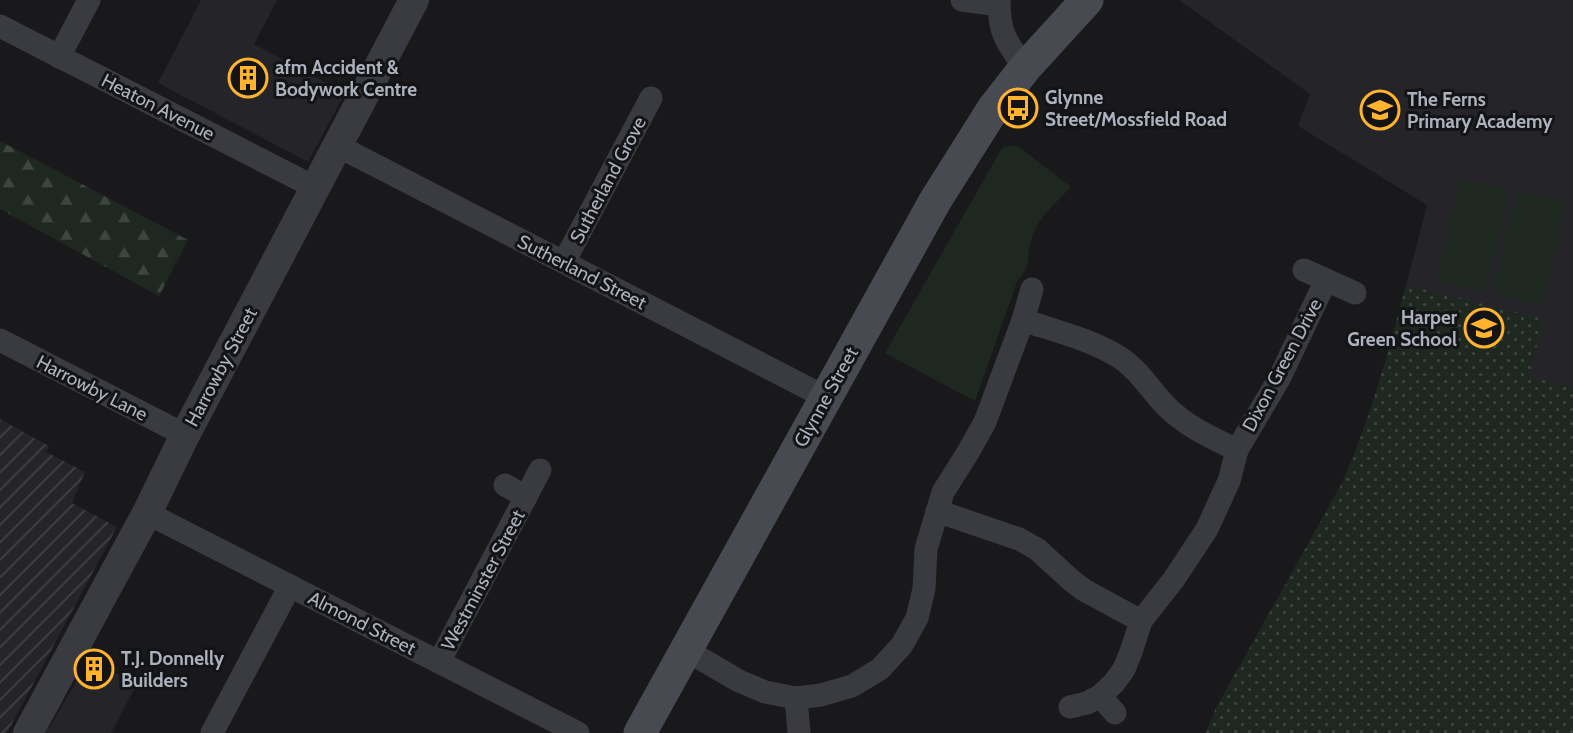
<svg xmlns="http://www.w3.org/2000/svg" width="1573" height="733" font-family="Cabin,sans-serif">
  <defs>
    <pattern id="industrial-furrows" width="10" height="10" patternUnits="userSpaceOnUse" patternTransform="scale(1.75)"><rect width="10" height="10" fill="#252529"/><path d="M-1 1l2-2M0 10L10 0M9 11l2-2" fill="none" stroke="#424246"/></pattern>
    <pattern id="forest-firs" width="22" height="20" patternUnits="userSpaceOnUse" patternTransform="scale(1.75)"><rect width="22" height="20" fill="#1f2820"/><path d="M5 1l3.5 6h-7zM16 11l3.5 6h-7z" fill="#3d453e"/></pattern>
    <pattern id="park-dots" width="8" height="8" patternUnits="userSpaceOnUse" patternTransform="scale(1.75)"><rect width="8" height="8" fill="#1f2820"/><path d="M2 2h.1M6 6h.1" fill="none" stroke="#3d453e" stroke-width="1.8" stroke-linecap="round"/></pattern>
  </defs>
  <rect width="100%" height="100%" fill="#19191c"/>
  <g fill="#252529">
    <polygon points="201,0 277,0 254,44 345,93 308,162 158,83"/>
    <polygon points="1179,0 1573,0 1573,733 1206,733 1216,708 1341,485 1356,453 1384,371 1427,205 1298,126 1310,94"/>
    <polygon points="89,660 137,684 111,733 46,733"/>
  </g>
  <polygon fill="url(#industrial-furrows)" points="0,419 49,446 46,452 85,472 72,503 117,527 7,733 0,733"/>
  <g fill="#1f2820">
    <path d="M 1011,145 L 1019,147 L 1071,187 C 1056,203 1036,219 1031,241 C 1025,261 1033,263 1017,282 L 975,401 L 885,353 L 1002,148 Z"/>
    <polygon points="1461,178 1511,190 1486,292 1436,280"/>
    <polygon points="1517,191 1566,203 1542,306 1492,293"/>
  </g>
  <polygon fill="url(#forest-firs)" points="0,141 188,240 159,296 0,209"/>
  <path fill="url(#park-dots)" d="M 1406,285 L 1544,319 L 1529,376 L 1573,387 L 1573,733 L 1206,733 L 1216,708 L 1341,485 C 1370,421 1388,353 1406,285 Z"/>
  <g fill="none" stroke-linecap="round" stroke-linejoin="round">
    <g stroke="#3a3b41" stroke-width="23">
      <polyline points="962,0 999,5"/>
      <path d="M 999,0 C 999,34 1006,41 1025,68"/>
      <polyline points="0,26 316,188"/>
      <polyline points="59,57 89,0"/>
      <polyline points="338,146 825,397"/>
      <polyline points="564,262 651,98"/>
      <polyline points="1304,270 1355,293"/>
      <path d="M 1023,320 C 1055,331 1090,339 1119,357 C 1138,369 1149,388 1164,404 C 1185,426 1210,437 1237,450"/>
      <polyline points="0,340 185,435"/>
      <polyline points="505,485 526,497"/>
      <polyline points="937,511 1019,539 1037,549 1072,581 1084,590 1141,621"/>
      <polyline points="147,513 578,733"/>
      <polyline points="686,650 739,681 765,692 796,698 821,695 852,686 880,669 902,645 917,618 924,589 926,549 943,492 967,454 985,422 1023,320 1032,289"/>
      <polyline points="439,662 540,470"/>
      <polyline points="1100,696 1115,713"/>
      <polyline points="796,698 799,733"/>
      <polyline points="1070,707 1087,703 1100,696 1114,683 1124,669 1131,652 1141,621 1174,579 1207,529 1229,481 1237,450 1279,379 1326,280"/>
      <polyline points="212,733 290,586"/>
    </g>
    <polyline stroke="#3a3b41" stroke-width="30" points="28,733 147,513 185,435 414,0"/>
    <polyline stroke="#484a52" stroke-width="33" points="640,733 935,201 993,109 1025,68 1087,0"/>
  </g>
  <defs>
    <symbol id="building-ring" viewBox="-11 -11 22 22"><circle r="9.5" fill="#141417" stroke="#ffb32e" stroke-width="1.5"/><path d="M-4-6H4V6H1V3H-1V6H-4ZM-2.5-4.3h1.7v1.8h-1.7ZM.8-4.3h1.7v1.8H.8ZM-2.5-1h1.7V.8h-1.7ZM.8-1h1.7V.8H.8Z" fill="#ffb32e"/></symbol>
    <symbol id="bus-ring" viewBox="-11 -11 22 22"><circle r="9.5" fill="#141417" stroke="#ffb32e" stroke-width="1.5"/><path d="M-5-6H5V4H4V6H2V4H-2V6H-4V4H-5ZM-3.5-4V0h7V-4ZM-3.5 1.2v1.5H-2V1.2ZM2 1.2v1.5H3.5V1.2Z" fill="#ffb32e"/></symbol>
    <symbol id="school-ring" viewBox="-11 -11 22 22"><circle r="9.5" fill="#141417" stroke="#ffb32e" stroke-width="1.5"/><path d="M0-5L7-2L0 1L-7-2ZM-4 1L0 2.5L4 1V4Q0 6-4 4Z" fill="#ffb32e"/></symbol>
  </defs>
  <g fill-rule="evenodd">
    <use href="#building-ring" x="226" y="56" width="44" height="44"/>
    <use href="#bus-ring" x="996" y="86" width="44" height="44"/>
    <use href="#school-ring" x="1358" y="88" width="44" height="44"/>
    <use href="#school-ring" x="1462" y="306" width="44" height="44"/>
    <use href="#building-ring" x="72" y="647" width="44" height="44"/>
  </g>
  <g text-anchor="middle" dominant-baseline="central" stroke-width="6" stroke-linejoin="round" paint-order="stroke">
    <g font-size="19" font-weight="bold" fill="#abb1bd" stroke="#141417" text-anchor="start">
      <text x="275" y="67">afm Accident &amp;<tspan x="275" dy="22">Bodywork Centre</tspan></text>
      <text x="1045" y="97">Glynne<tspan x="1045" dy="22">Street/Mossfield Road</tspan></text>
      <text x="1407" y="99">The Ferns<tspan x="1407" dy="22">Primary Academy</tspan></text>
      <text x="1457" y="317" text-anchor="end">Harper<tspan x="1457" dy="22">Green School</tspan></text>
      <text x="121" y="658">T.J. Donnelly<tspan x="121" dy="22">Builders</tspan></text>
    </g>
    <g font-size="19" fill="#abb1bd" stroke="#141417">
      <text transform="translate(158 107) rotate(27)">Heaton Avenue</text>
      <text transform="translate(608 180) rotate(-62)">Sutherland Grove</text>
      <text transform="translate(582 272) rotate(27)">Sutherland Street</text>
      <text transform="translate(1282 365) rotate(-62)">Dixon Green Drive</text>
      <text transform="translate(221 367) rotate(-62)">Harrowby Street</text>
      <text transform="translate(92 388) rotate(27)">Harrowby Lane</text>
      <text transform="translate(826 397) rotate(-61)">Glynne Street</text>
      <text transform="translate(483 580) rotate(-62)">Westminster Street</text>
      <text transform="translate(362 623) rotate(27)">Almond Street</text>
    </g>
  </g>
</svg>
